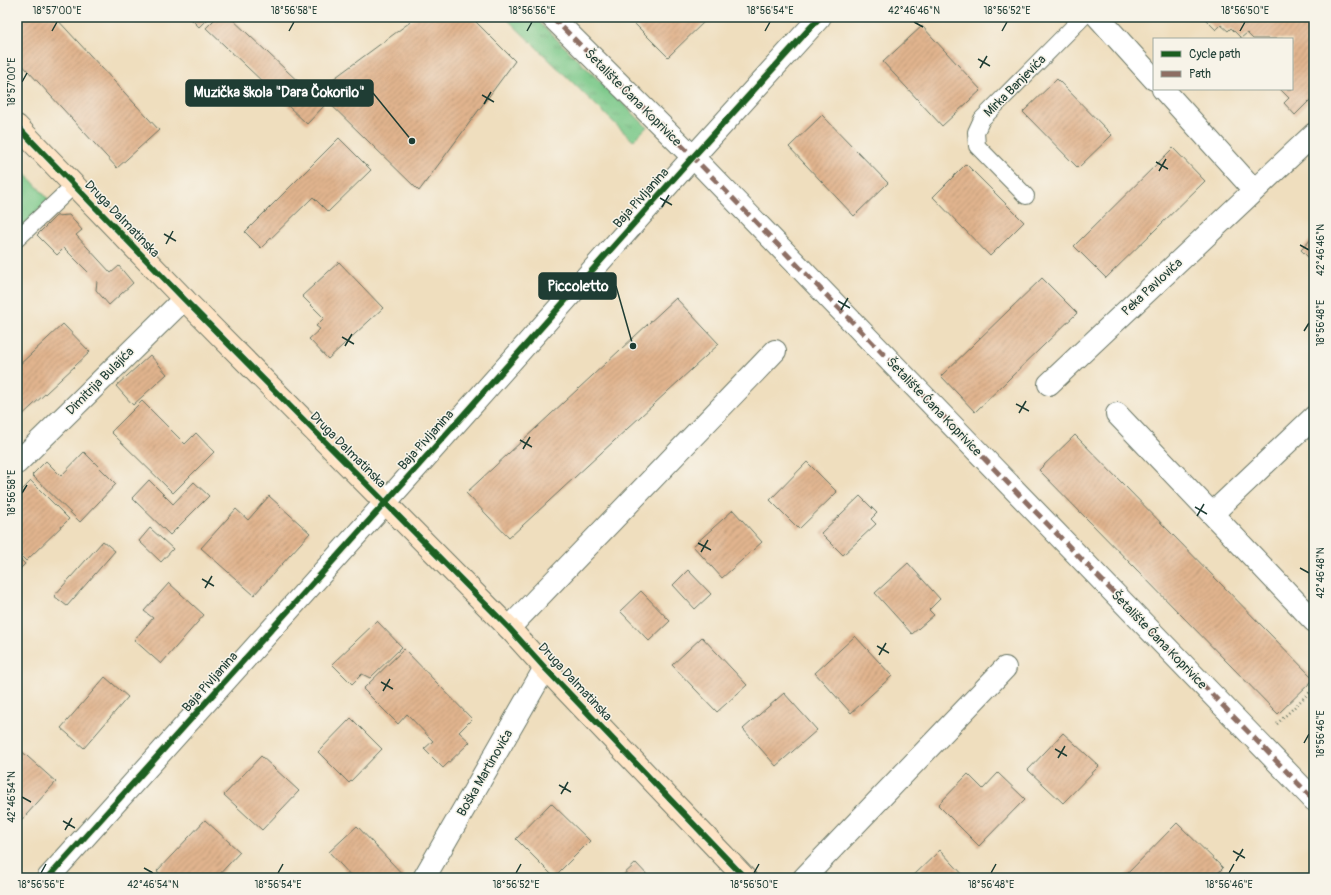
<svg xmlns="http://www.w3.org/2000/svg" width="1331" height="895" font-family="Pangolin,sans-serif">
  <defs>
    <pattern id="grass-tufts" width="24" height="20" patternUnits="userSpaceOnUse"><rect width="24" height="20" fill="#79c888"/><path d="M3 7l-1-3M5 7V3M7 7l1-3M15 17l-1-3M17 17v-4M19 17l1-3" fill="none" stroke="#63a470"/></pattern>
    <pattern id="building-hatch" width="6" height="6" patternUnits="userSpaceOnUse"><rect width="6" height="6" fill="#e1b48e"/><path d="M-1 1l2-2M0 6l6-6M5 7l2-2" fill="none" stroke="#b69475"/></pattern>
  </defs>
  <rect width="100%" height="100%" fill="#f7f3e8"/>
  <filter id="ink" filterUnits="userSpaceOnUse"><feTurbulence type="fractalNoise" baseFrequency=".025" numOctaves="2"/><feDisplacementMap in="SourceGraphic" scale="8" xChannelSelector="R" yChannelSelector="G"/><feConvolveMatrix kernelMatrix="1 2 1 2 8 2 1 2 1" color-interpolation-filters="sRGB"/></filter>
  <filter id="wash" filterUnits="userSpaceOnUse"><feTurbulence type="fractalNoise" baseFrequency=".012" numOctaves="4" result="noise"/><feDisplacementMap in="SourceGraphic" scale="16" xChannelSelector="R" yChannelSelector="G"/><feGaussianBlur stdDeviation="0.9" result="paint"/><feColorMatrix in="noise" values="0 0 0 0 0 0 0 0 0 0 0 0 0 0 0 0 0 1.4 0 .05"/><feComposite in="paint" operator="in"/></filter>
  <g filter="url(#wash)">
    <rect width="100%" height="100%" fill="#efdebe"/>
    <polygon fill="url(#grass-tufts)" stroke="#4c825e" points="505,17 534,17 647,127 633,141"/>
    <polygon fill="#79c888" stroke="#4c825e" points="17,164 49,200 17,233"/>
    <g id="blocks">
      <g fill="url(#building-hatch)">
        <polygon points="17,17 55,17 159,130 117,168 17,59"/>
        <polygon points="189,17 209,17 199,27"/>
        <polygon points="217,17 230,17 324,106 307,124 206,28"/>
        <polygon points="417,17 471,17 515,61 419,191 317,91"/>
        <polygon points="637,17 709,17 668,57 632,21"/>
        <polygon points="1203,17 1310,17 1314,21 1314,96 1295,115 1284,103 1289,98 1280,89 1292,89 1292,39 1253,39 1247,33 1241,38 1231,28 1228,31 1221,25 1216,30"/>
        <polygon points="922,26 981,90 942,126 883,62"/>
        <polygon points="1057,79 1112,135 1078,168 1023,112"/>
        <polygon points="822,115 888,183 854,216 789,147"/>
        <polygon points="339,138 371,170 328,212 313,197 261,248 245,232"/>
        <polygon points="1173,148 1205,181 1106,278 1074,246"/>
        <polygon points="966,164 1024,222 990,256 933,197"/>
        <polygon points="69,215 82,230 76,235 111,273 119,266 133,283 109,305 96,290 97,281 64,248 57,255 37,235 56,216"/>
        <polygon points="1314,236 1314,263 1301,250"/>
        <polygon points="339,262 383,308 328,359 309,339 320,329 316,326 324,318 302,296"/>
        <polygon points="1042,278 1077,313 975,412 941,376"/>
        <polygon points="676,298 719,344 509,538 466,493"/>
        <polygon points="63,324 90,352 17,420 17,367"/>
        <polygon points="150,355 167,374 133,405 116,386"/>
        <polygon points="142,401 185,444 196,433 214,452 173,493 111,432"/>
        <polygon points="1075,435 1314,679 1278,714 1039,470"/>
        <polygon points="84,452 116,484 80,522 32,475 46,461 61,476"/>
        <polygon points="807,462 837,492 799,529 770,500"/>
        <polygon points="149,480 173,504 194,482 209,496 170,535 132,498"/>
        <polygon points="31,481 69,519 26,561 17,552 17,495"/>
        <polygon points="269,496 310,533 254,595 201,548 236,509 248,520"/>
        <polygon points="860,496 877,513 871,519 876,524 843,555 821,533"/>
        <polygon points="733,510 762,542 722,578 693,546"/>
        <polygon points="150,528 173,549 161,562 139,541"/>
        <polygon points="103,541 115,551 67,606 54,596"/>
        <polygon points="17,556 25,564 17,572"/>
        <polygon points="908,563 940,599 929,610 934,615 912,634 875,593"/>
        <polygon points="688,570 711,594 695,609 673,585"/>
        <polygon points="169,583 204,615 161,664 134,640 153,618 144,611"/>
        <polygon points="641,591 670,621 649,641 620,611"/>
        <polygon points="377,621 402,647 370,678 362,674 352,684 332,664"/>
        <polygon points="855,636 892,676 851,713 815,673"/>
        <polygon points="702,637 747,685 717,712 672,665"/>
        <polygon points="404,649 472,719 459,732 470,742 443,768 424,749 433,741 407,714 398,724 363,689"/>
        <polygon points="105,677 128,697 84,748 61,728"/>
        <polygon points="784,693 817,730 776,766 743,729"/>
        <polygon points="351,718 382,749 349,783 318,752"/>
        <polygon points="1063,733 1099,766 1063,803 1028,770"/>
        <polygon points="18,748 56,782 17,825 17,749"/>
        <polygon points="261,756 299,791 262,830 224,795"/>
        <polygon points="998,773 1025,799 979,846 938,805 968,774 983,789"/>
        <polygon points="551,803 590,841 554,877 516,839"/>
        <polygon points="205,820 240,852 216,878 165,878 157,871"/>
        <polygon points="1177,823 1223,868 1213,878 1123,878"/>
        <polygon points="357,826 406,878 353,878 329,852"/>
        <polygon points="940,850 966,878 911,878"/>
        <polygon points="636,863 650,878 620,878"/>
      </g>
    </g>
  </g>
  <g filter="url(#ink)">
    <use href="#blocks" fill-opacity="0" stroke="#687564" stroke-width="1"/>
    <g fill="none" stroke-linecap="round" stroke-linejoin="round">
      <defs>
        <g id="lane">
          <polyline points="1026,196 977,146 976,132 982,119 1083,17"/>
          <polyline points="17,239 74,185"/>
        </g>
        <g id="street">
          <polyline points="552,17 693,157 1314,800"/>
          <polyline points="1098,17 1154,79"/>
          <polyline points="1163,89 1254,190"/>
          <polyline points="1049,384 1314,134"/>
          <polyline points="1117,414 1314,621"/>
          <polyline points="17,463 184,299"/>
          <polyline points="1213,513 1314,417"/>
          <polyline points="509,628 775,351"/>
          <polyline points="48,878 385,503 693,157 820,17"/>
          <polyline points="424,878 545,668"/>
          <polyline points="804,878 1005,668"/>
        </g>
        <polyline id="secondary" points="17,126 184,299 509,628 545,668 745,878"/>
      </defs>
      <use href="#lane" stroke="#687564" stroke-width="18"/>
      <use href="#street" stroke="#687564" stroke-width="24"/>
      <use href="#secondary" stroke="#687564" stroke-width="24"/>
      <polyline stroke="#687564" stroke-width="2.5" stroke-dasharray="1 3" stroke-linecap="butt" points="1277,724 1314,688"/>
      <use href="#lane" stroke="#fff" stroke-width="16"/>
      <use href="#street" stroke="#fff" stroke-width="22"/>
      <use href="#secondary" stroke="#fee4c5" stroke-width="22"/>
      <polyline stroke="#8d6e63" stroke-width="5" stroke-dasharray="10 5" stroke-linecap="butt" points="552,17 693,157 1314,800"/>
      <defs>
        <g id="cycleway">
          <polyline points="17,126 184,299 509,628 545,668 745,878"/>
          <polyline points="48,878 385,503 693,157 820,17"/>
        </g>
      </defs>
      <use href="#cycleway" stroke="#f7f3e8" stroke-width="8"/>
      <use href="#cycleway" stroke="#1b5e20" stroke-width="6"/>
    </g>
  </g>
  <path fill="none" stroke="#1f3d34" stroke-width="1.5" d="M 914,22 L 923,27M 52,31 L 57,22M 289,31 L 294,22M 527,31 L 532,22M 765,31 L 770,22M 1002,31 L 1007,22M 1240,31 L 1245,22M 978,59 L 990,66M 980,68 L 987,56M 22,82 L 27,73M 482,95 L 494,102M 484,104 L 491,92M 1156,162 L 1168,169M 1159,171 L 1166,159M 660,198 L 672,205M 662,207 L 669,195M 164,234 L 176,241M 166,244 L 173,231M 1300,245 L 1309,250M 838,301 L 850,308M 841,310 L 848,298M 1304,331 L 1309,323M 342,337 L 354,344M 345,346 L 352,334M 1016,404 L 1029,411M 1019,413 L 1026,401M 520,440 L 532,447M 523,449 L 530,437M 22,493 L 27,485M 1195,507 L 1207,514M 1197,516 L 1204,504M 698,543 L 711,550M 701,552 L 708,540M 1300,568 L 1309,573M 202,579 L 214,586M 205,588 L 212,576M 877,646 L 889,653M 879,655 L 886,643M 381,682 L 393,689M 383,691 L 390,679M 1304,743 L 1309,734M 1055,749 L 1067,756M 1058,758 L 1065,746M 559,785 L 571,792M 561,794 L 568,782M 22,797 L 31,802M 63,821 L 75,828M 65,830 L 72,818M 1233,851 L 1245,858M 1236,861 L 1243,849M 144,868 L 153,873M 41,873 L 46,864M 278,873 L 283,864M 516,873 L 521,864M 754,873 L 759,864M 991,873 L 996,864M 1229,873 L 1234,864"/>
  <g text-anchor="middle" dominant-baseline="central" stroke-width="3" stroke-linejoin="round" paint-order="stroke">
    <g font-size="13" fill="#1f3d34" stroke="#f7f3e8">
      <text transform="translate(1015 86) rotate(-45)">Mirka Banjevića</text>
      <text transform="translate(633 98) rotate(45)">Šetalište Ćana Koprivice</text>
      <text transform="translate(641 198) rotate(-48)">Baja Pivljanina</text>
      <text transform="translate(122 219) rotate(46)">Druga Dalmatinska</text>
      <text transform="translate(1152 287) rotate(-43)">Peka Pavlovića</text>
      <text transform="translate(100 381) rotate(-45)">Dimitrija Bulajića</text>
      <text transform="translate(934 407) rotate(46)">Šetalište Ćana Koprivice</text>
      <text transform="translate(426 440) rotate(-48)">Baja Pivljanina</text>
      <text transform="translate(348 450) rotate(45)">Druga Dalmatinska</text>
      <text transform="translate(1159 640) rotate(46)">Šetalište Ćana Koprivice</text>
      <text transform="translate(210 682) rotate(-48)">Baja Pivljanina</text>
      <text transform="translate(575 682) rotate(47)">Druga Dalmatinska</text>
      <text transform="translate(485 773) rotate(-60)">Boška Martinovića</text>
    </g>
  </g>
  <path fill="none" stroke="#1f3d34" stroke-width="1.5" d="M412 141L373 93M633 346L616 286"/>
  <g fill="#1f3d34" stroke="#f7f3e8" stroke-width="1.5">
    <circle cx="412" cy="141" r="4"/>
    <circle cx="633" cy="346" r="4"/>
  </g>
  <g fill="#1f3d34" stroke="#1f3d34" stroke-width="1.5">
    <rect x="186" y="80" width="187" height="26" rx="4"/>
    <rect x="539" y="273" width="77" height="26" rx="4"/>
  </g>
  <g font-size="14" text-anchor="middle" font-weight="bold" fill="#fff">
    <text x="279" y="97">Muzička škola "Dara Čokorilo"</text>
    <text x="578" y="291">Piccoletto</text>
  </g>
  <rect width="1331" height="895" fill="none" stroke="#f7f3e8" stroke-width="44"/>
  <rect x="1153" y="38" width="140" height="52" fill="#f7f3e8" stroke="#a1aaa0"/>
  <rect x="1161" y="51" width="20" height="6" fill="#1b5e20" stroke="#a1aaa0"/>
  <text x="1189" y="58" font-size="12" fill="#1f3d34">Cycle path</text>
  <rect x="1161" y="71" width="20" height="6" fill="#8d6e63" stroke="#a1aaa0"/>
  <text x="1189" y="78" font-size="12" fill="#1f3d34">Path</text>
  <rect x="22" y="22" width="1287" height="851" fill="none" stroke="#1f3d34" stroke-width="1.5"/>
  <g font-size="10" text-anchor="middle" fill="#1f3d34">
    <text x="57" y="14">18°57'00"E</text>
    <text x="294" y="14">18°56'58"E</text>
    <text x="532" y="14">18°56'56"E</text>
    <text x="770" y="14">18°56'54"E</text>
    <text x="914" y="14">42°46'46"N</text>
    <text x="1007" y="14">18°56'52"E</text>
    <text x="1245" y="14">18°56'50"E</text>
    <text transform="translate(11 82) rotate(-90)" y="4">18°57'00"E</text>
    <text transform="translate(1320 250) rotate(-90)" y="4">42°46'46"N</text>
    <text transform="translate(1320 323) rotate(-90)" y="4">18°56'48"E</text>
    <text transform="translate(11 493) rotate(-90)" y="4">18°56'58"E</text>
    <text transform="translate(1320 573) rotate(-90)" y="4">42°46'48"N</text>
    <text transform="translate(1320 734) rotate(-90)" y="4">18°56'46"E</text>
    <text transform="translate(11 797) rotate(-90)" y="4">42°46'54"N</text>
    <text x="41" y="888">18°56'56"E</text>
    <text x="153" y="888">42°46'54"N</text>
    <text x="278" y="888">18°56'54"E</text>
    <text x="516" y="888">18°56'52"E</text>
    <text x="754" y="888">18°56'50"E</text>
    <text x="991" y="888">18°56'48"E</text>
    <text x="1229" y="888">18°56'46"E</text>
  </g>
</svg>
